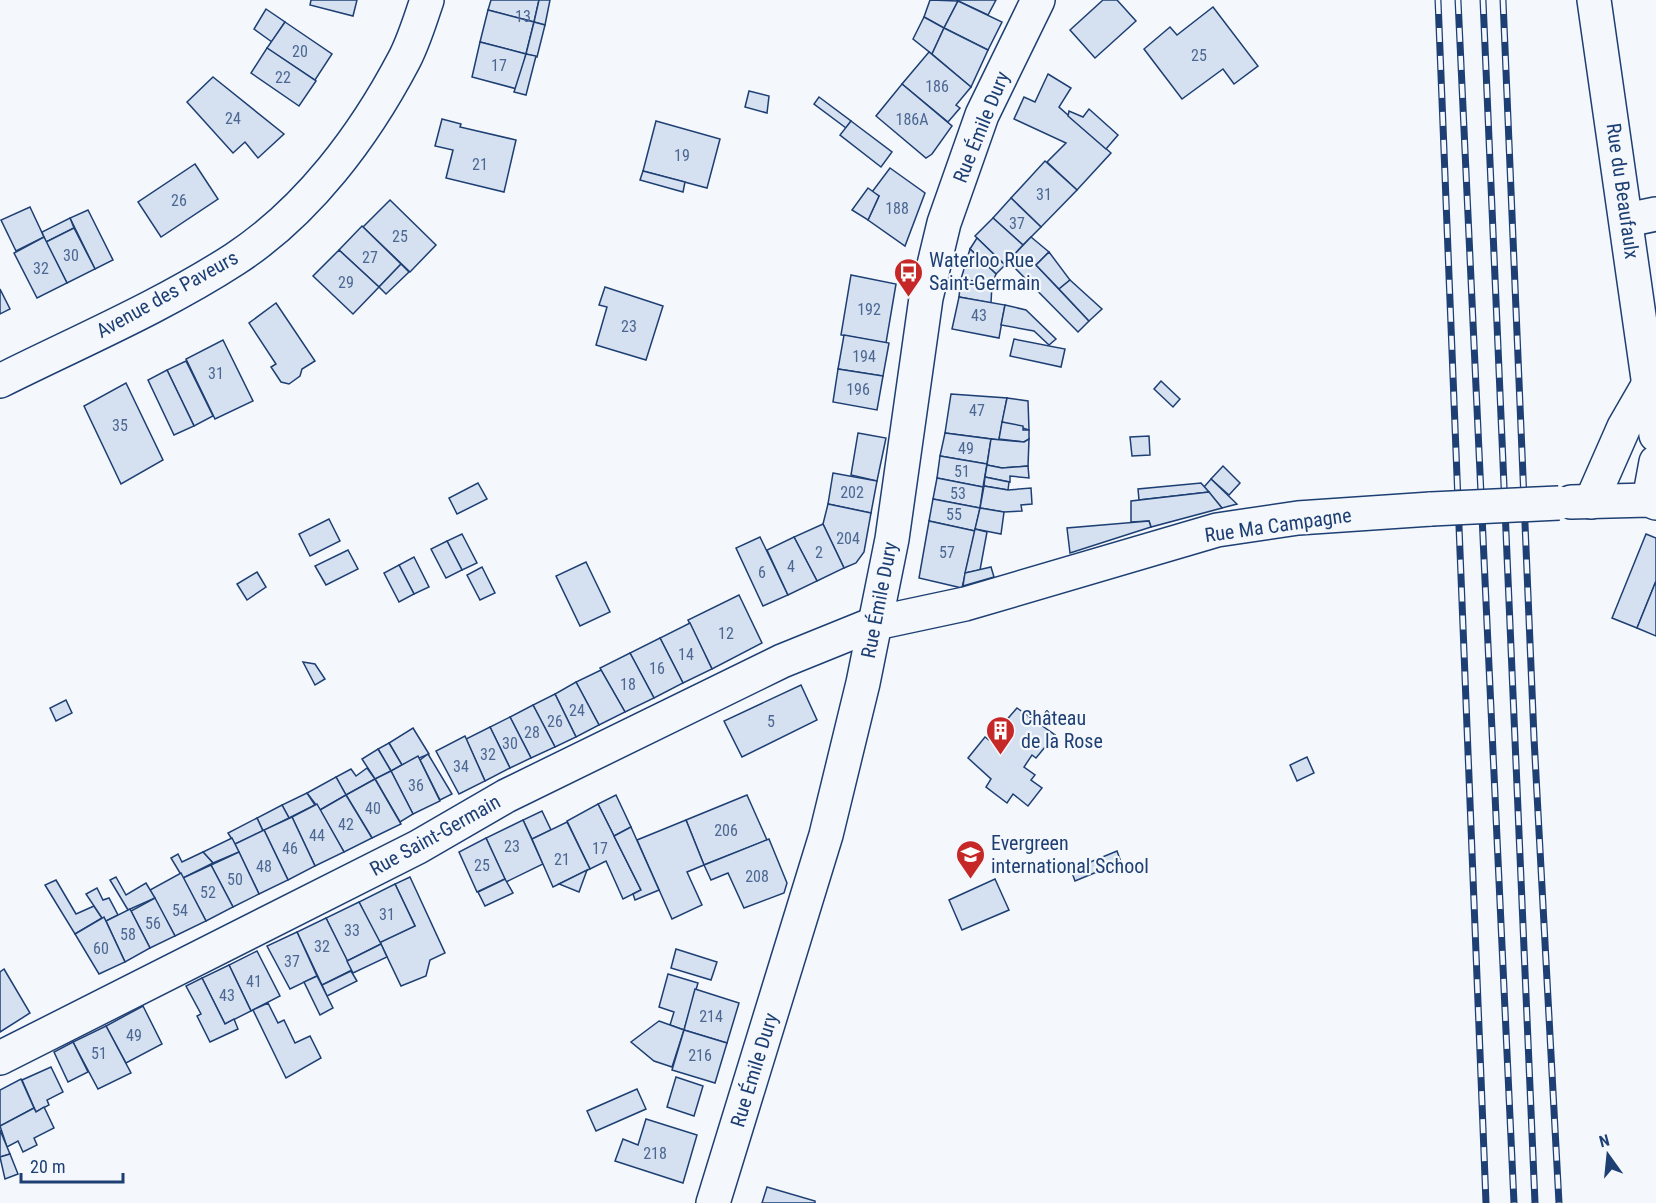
<svg xmlns="http://www.w3.org/2000/svg" width="1656" height="1203" font-family="'Roboto Condensed',sans-serif">
  <rect width="100%" height="100%" fill="#f4f7fb"/>
  <g fill="#d5e0f0" stroke="#1d3f73" stroke-width="1.5">
    <polygon points="311,0 357,0 353,16 310,5"/>
    <polygon points="491,0 539,0 534,22 488,10"/>
    <polygon points="539,0 550,0 545,25 534,22"/>
    <polygon points="930,0 958,1 944,28 924,17"/>
    <polygon points="956,0 996,0 988,15"/>
    <polygon points="1103,0 1117,0 1136,21 1095,58 1070,30"/>
    <polygon points="958,1 1002,22 988,50 944,28"/>
    <polygon points="1213,7 1258,66 1234,84 1223,69 1182,99 1144,49 1170,27 1177,35"/>
    <polygon points="266,9 285,22 272,42 254,29"/>
    <polygon points="488,10 534,22 526,54 480,42"/>
    <polygon points="924,17 944,28 932,54 913,39"/>
    <polygon points="285,22 332,54 315,80 267,48"/>
    <polygon points="534,22 545,25 537,57 526,54"/>
    <polygon points="944,28 988,50 971,87 932,54"/>
    <polygon points="480,42 526,54 517,89 472,77"/>
    <polygon points="267,48 316,81 299,106 251,73"/>
    <polygon points="929,52 971,87 956,105 960,108 948,122 902,84"/>
    <polygon points="526,54 536,56 526,95 514,92"/>
    <polygon points="1048,74 1071,88 1059,107 1111,153 1077,190 1047,162 1066,143 1014,119 1024,97 1035,102"/>
    <polygon points="213,77 284,134 258,158 245,142 233,153 187,102"/>
    <polygon points="902,84 952,126 932,154 926,158 876,116"/>
    <polygon points="749,91 769,96 767,113 745,107"/>
    <polygon points="819,97 851,121 846,128 814,104"/>
    <polygon points="1089,109 1118,135 1106,149 1068,116 1069,111 1083,117"/>
    <polygon points="442,119 461,124 460,127 516,140 504,192 446,178 453,150 435,146"/>
    <polygon points="656,121 720,139 707,188 643,171"/>
    <polygon points="851,121 892,152 881,167 840,135"/>
    <polygon points="1045,161 1077,190 1041,227 1011,198"/>
    <polygon points="195,164 218,199 161,237 138,202"/>
    <polygon points="890,168 925,193 905,246 868,220 879,196 872,192"/>
    <polygon points="643,171 685,182 683,192 640,180"/>
    <polygon points="868,188 879,196 868,220 852,210"/>
    <polygon points="1011,198 1041,227 1023,245 993,218"/>
    <polygon points="390,200 436,245 410,272 363,227"/>
    <polygon points="30,207 44,237 16,251 1,220"/>
    <polygon points="88,210 113,260 95,269 70,218"/>
    <polygon points="70,218 74,228 46,242 42,232"/>
    <polygon points="993,218 1023,245 1005,265 975,236"/>
    <polygon points="362,226 401,264 379,287 339,250"/>
    <polygon points="74,228 95,269 67,283 46,242"/>
    <polygon points="44,237 67,283 37,298 14,253"/>
    <polygon points="1031,237 1049,252 1036,265 1089,321 1078,332 1008,261"/>
    <polygon points="977,238 1005,265 996,274 970,249"/>
    <polygon points="970,249 996,274 992,284 961,279"/>
    <polygon points="339,250 379,287 353,314 313,276"/>
    <polygon points="1049,252 1070,280 1059,289 1036,265"/>
    <polygon points="401,264 409,272 386,294 379,287"/>
    <polygon points="851,275 896,284 886,343 841,335"/>
    <polygon points="961,279 992,284 991,303 959,297"/>
    <polygon points="1070,280 1102,309 1089,321 1059,289"/>
    <polygon points="605,287 663,306 646,360 596,345 607,307 599,305"/>
    <polygon points="0,289 10,309 0,314"/>
    <polygon points="959,297 1005,305 999,338 952,329"/>
    <polygon points="276,303 315,361 302,369 300,376 289,384 281,382 271,367 276,364 249,323"/>
    <polygon points="1005,305 1026,310 1056,339 1049,345 1034,331 1001,325"/>
    <polygon points="844,335 889,343 883,376 838,369"/>
    <polygon points="1014,339 1065,349 1061,367 1010,356"/>
    <polygon points="223,340 253,401 215,419 186,359"/>
    <polygon points="186,361 213,416 194,426 167,370"/>
    <polygon points="838,369 883,376 877,410 833,402"/>
    <polygon points="167,370 194,426 174,435 148,380"/>
    <polygon points="1161,381 1180,399 1173,407 1154,389"/>
    <polygon points="126,383 163,460 121,484 84,406"/>
    <polygon points="951,394 1007,398 999,440 945,433"/>
    <polygon points="1007,398 1028,401 1029,430 1002,422"/>
    <polygon points="1002,422 1023,426 1023,430 1029,430 1029,439 1024,442 999,439"/>
    <polygon points="858,433 886,438 877,481 851,475"/>
    <polygon points="945,433 991,439 987,464 940,456"/>
    <polygon points="1149,436 1150,455 1132,456 1130,437"/>
    <polygon points="991,439 1024,442 1029,439 1028,466 1002,468 987,465"/>
    <polygon points="940,456 987,464 983,487 937,478"/>
    <polygon points="987,465 1002,468 1028,466 1029,478 1010,476 1010,482 985,477"/>
    <polygon points="1223,466 1240,483 1229,495 1211,479"/>
    <polygon points="833,473 877,481 871,513 828,504"/>
    <polygon points="985,477 1009,482 1008,490 984,486"/>
    <polygon points="937,478 983,487 980,508 933,499"/>
    <polygon points="1211,479 1237,504 1222,508 1204,487"/>
    <polygon points="478,483 487,499 457,514 449,498"/>
    <polygon points="1201,483 1209,492 1139,500 1138,489"/>
    <polygon points="984,486 1008,490 1031,488 1032,504 1021,505 1022,511 1004,512 980,508"/>
    <polygon points="1209,492 1222,508 1151,527 1149,521 1131,522 1131,501"/>
    <polygon points="933,499 980,508 975,531 929,521"/>
    <polygon points="828,504 871,513 864,552 856,563 844,568 823,524"/>
    <polygon points="980,508 1004,512 1001,534 975,529"/>
    <polygon points="329,519 340,541 310,556 299,534"/>
    <polygon points="929,521 975,531 962,588 919,578"/>
    <polygon points="1149,521 1151,527 1070,553 1067,528"/>
    <polygon points="823,524 844,568 817,581 794,537"/>
    <polygon points="975,529 987,532 980,570 965,573"/>
    <polygon points="462,534 477,563 462,570 447,541"/>
    <polygon points="1646,534 1656,538 1656,581 1637,628 1612,618"/>
    <polygon points="760,537 788,595 763,606 736,548"/>
    <polygon points="794,537 817,581 788,595 767,550"/>
    <polygon points="447,541 462,570 446,578 431,549"/>
    <polygon points="348,550 358,569 326,585 315,566"/>
    <polygon points="414,557 429,587 414,594 399,565"/>
    <polygon points="586,562 610,612 580,626 556,576"/>
    <polygon points="399,565 414,594 399,602 384,573"/>
    <polygon points="482,567 495,593 480,600 467,575"/>
    <polygon points="991,567 994,577 963,586 965,573"/>
    <polygon points="257,572 266,587 247,600 237,584"/>
    <polygon points="1656,581 1656,636 1637,628"/>
    <polygon points="739,595 762,643 712,669 688,620"/>
    <polygon points="690,623 712,669 683,683 660,638"/>
    <polygon points="660,638 683,683 654,698 630,653"/>
    <polygon points="630,653 654,698 625,712 600,668"/>
    <polygon points="303,662 315,664 325,679 315,685"/>
    <polygon points="601,670 625,712 599,725 576,682"/>
    <polygon points="576,682 599,725 576,737 555,694"/>
    <polygon points="801,685 817,720 742,757 724,721"/>
    <polygon points="555,694 576,737 555,747 533,705"/>
    <polygon points="66,700 72,713 56,721 50,708"/>
    <polygon points="533,705 555,747 531,758 510,717"/>
    <polygon points="1017,708 1055,735 1036,758 1032,755 1024,767 1035,775 1031,780 1042,788 1028,806 1013,794 1007,803 986,787 991,779 968,758 985,737 989,740"/>
    <polygon points="510,717 531,758 510,768 490,727"/>
    <polygon points="490,727 510,768 485,781 466,739"/>
    <polygon points="413,728 429,754 402,765 389,743"/>
    <polygon points="465,736 485,781 459,794 436,751"/>
    <polygon points="389,743 402,765 391,771 378,749"/>
    <polygon points="378,749 391,771 375,779 362,759"/>
    <polygon points="428,754 452,794 440,800 420,760"/>
    <polygon points="418,756 440,801 413,814 391,771"/>
    <polygon points="1307,757 1314,773 1297,781 1290,765"/>
    <polygon points="367,768 375,779 346,795 336,777 351,769 356,776"/>
    <polygon points="391,771 413,814 400,822 375,779"/>
    <polygon points="336,777 346,795 320,810 307,793"/>
    <polygon points="375,779 401,824 372,838 346,795"/>
    <polygon points="307,793 315,805 289,818 282,805"/>
    <polygon points="346,795 372,838 344,852 320,810"/>
    <polygon points="616,795 631,827 614,836 598,804"/>
    <polygon points="747,795 767,840 704,865 686,820"/>
    <polygon points="317,804 344,852 315,866 292,817"/>
    <polygon points="598,804 641,890 623,899 606,861 590,869 567,821"/>
    <polygon points="282,805 289,818 263,831 257,818"/>
    <polygon points="542,811 551,830 532,839 523,820"/>
    <polygon points="292,817 315,866 288,880 264,830"/>
    <polygon points="257,818 263,831 235,844 228,833"/>
    <polygon points="523,820 543,864 506,882 486,838"/>
    <polygon points="686,820 704,865 687,872 702,905 672,919 637,840"/>
    <polygon points="567,822 590,869 553,887 532,839"/>
    <polygon points="631,827 659,890 635,900 633,894 641,890 614,836"/>
    <polygon points="264,830 288,880 259,894 235,844"/>
    <polygon points="232,838 239,852 213,863 203,852"/>
    <polygon points="486,838 505,879 477,892 459,852"/>
    <polygon points="769,839 787,883 784,893 744,908 728,873 711,880 704,865"/>
    <polygon points="1117,851 1121,862 1075,881 1071,870"/>
    <polygon points="203,852 213,863 183,878 171,858 178,854 182,862"/>
    <polygon points="239,852 259,894 233,907 211,865"/>
    <polygon points="211,865 233,907 206,921 183,878"/>
    <polygon points="587,870 579,892 559,884"/>
    <polygon points="181,873 206,921 175,936 150,890"/>
    <polygon points="116,877 126,895 146,883 155,898 128,910 110,880"/>
    <polygon points="410,877 445,953 430,960 426,976 401,986 380,942 415,926 395,884"/>
    <polygon points="505,879 513,893 485,906 478,892"/>
    <polygon points="995,879 1009,910 962,930 949,900"/>
    <polygon points="56,880 76,914 94,906 102,918 75,934 45,885"/>
    <polygon points="395,884 415,926 379,943 359,902"/>
    <polygon points="97,888 103,900 109,898 118,915 106,921 102,918 86,894"/>
    <polygon points="155,898 175,936 150,948 131,911"/>
    <polygon points="359,902 381,944 347,961 326,918"/>
    <polygon points="130,909 150,948 125,962 106,921"/>
    <polygon points="104,917 125,962 99,974 75,934"/>
    <polygon points="326,918 352,970 322,985 297,932"/>
    <polygon points="297,932 317,976 290,989 267,946"/>
    <polygon points="381,944 387,957 353,973 347,961"/>
    <polygon points="676,949 717,962 711,980 671,968"/>
    <polygon points="257,951 280,996 251,1011 229,965"/>
    <polygon points="229,965 251,1011 225,1024 202,978"/>
    <polygon points="4,969 30,1013 0,1032 0,972"/>
    <polygon points="351,971 357,981 327,996 322,985"/>
    <polygon points="668,974 698,983 684,1030 670,1025 674,1012 659,1007"/>
    <polygon points="317,976 333,1008 320,1015 304,982"/>
    <polygon points="202,978 225,1024 234,1019 238,1029 210,1042 197,1016 201,1014 186,986"/>
    <polygon points="695,989 739,1003 727,1043 684,1030"/>
    <polygon points="268,1003 278,1023 284,1020 295,1043 310,1036 321,1058 286,1078 253,1010"/>
    <polygon points="143,1006 162,1044 126,1063 106,1026"/>
    <polygon points="659,1021 684,1030 672,1067 654,1061 631,1042"/>
    <polygon points="106,1026 131,1073 98,1089 73,1042"/>
    <polygon points="684,1030 727,1043 715,1083 672,1070"/>
    <polygon points="73,1042 88,1072 68,1082 54,1052"/>
    <polygon points="51,1067 63,1092 47,1100 49,1105 36,1112 22,1080"/>
    <polygon points="676,1077 703,1086 694,1116 667,1107"/>
    <polygon points="21,1079 34,1108 0,1126 0,1090"/>
    <polygon points="637,1089 646,1109 596,1131 587,1111"/>
    <polygon points="44,1107 54,1128 34,1138 37,1145 23,1152 18,1141 7,1147 0,1126 34,1108 36,1112"/>
    <polygon points="646,1119 697,1135 683,1183 615,1161 623,1139 638,1145"/>
    <polygon points="0,1130 10,1154 0,1157"/>
    <polygon points="10,1154 18,1174 5,1179 0,1157"/>
    <polygon points="767,1187 815,1201 815,1203 762,1203"/>
  </g>
  <g fill="none" stroke-linecap="round" stroke-linejoin="round">
    <defs>
      <g id="minor">
        <polyline points="1594,0 1656,435"/>
        <polyline points="1627,220 1656,214"/>
        <path d="M 0,381 C 78,342 161,307 235,259 C 308,211 364,136 404,60 C 414,41 420,20 427,0"/>
        <polyline points="1649,500 1656,462"/>
        <polyline points="1571,502 1649,500 1656,503"/>
        <polyline points="1591,502 1624,427 1650,382"/>
        <polyline points="0,1058 418,847 506,796 782,661 876,623 965,604 1217,530 1298,518 1431,509"/>
        <polyline points="713,1203 826,835 863,683 892,539 926,298 944,223 982,115 1038,0"/>
      </g>
    </defs>
    <use href="#minor" stroke="#1d3f73" stroke-width="36"/>
    <use href="#minor" stroke="#f4f7fb" stroke-width="33"/>
    <defs>
      <g id="rail">
        <polyline points="1438,0 1486,1203"/>
        <polyline points="1458,0 1514,1203"/>
        <polyline points="1483,0 1535,1203"/>
        <polyline points="1503,0 1534,738 1559,1203"/>
      </g>
    </defs>
    <use href="#rail" stroke="#1d3f73" stroke-width="7"/>
    <use href="#rail" stroke="#f4f7fb" stroke-width="4.5" stroke-dasharray="14" stroke-linecap="butt"/>
    <defs>
      <polyline id="minor-bridge" points="1431,509 1559,503"/>
    </defs>
    <use href="#minor-bridge" stroke="#1d3f73" stroke-width="36" stroke-linecap="butt"/>
    <use href="#minor-bridge" stroke="#f4f7fb" stroke-width="33"/>
  </g>
  <defs>
    <symbol id="bus-pin" viewBox="-11 -11 22 30"><path d="M0 17L-7.5 6A9.5 9.5 0 1 1 7.5 6Z" fill="#c62828" stroke="#f4f7fb"/><path d="M-5-6H5V4H4V6H2V4H-2V6H-4V4H-5ZM-3.5-4V0h7V-4ZM-3.5 1.2v1.5H-2V1.2ZM2 1.2v1.5H3.5V1.2Z" fill="#fff"/></symbol>
    <symbol id="building-pin" viewBox="-11 -11 22 30"><path d="M0 17L-7.5 6A9.5 9.5 0 1 1 7.5 6Z" fill="#c62828" stroke="#f4f7fb"/><path d="M-4-6H4V6H1V3H-1V6H-4ZM-2.5-4.3h1.7v1.8h-1.7ZM.8-4.3h1.7v1.8H.8ZM-2.5-1h1.7V.8h-1.7ZM.8-1h1.7V.8H.8Z" fill="#fff"/></symbol>
    <symbol id="school-pin" viewBox="-11 -11 22 30"><path d="M0 17L-7.5 6A9.5 9.5 0 1 1 7.5 6Z" fill="#c62828" stroke="#f4f7fb"/><path d="M0-5L7-2L0 1L-7-2ZM-4 1L0 2.5L4 1V4Q0 6-4 4Z" fill="#fff"/></symbol>
  </defs>
  <g fill-rule="evenodd">
    <use href="#bus-pin" x="892" y="256" width="33" height="45"/>
    <use href="#building-pin" x="984" y="714" width="33" height="45"/>
    <use href="#school-pin" x="954" y="838" width="33" height="45"/>
  </g>
  <g text-anchor="middle" dominant-baseline="central" stroke-width="4.5" stroke-linejoin="round" paint-order="stroke">
    <g font-size="16" fill="#4b6792">
      <text x="523" y="16">13</text>
      <text x="300" y="51">20</text>
      <text x="1199" y="55">25</text>
      <text x="499" y="65">17</text>
      <text x="283" y="77">22</text>
      <text x="937" y="86">186</text>
      <text x="233" y="118">24</text>
      <text x="912" y="119">186A</text>
      <text x="682" y="155">19</text>
      <text x="480" y="164">21</text>
      <text x="1044" y="194">31</text>
      <text x="179" y="200">26</text>
      <text x="897" y="208">188</text>
      <text x="1017" y="223">37</text>
      <text x="400" y="236">25</text>
      <text x="71" y="255">30</text>
      <text x="370" y="257">27</text>
      <text x="41" y="268">32</text>
      <text x="346" y="282">29</text>
      <text x="869" y="309">192</text>
      <text x="979" y="315">43</text>
      <text x="629" y="326">23</text>
      <text x="864" y="356">194</text>
      <text x="216" y="373">31</text>
      <text x="858" y="389">196</text>
      <text x="977" y="410">47</text>
      <text x="120" y="425">35</text>
      <text x="966" y="448">49</text>
      <text x="962" y="471">51</text>
      <text x="852" y="492">202</text>
      <text x="958" y="493">53</text>
      <text x="954" y="514">55</text>
      <text x="848" y="538">204</text>
      <text x="819" y="552">2</text>
      <text x="947" y="552">57</text>
      <text x="791" y="566">4</text>
      <text x="762" y="572">6</text>
      <text x="726" y="633">12</text>
      <text x="686" y="654">14</text>
      <text x="657" y="668">16</text>
      <text x="628" y="684">18</text>
      <text x="577" y="710">24</text>
      <text x="555" y="721">26</text>
      <text x="771" y="721">5</text>
      <text x="532" y="732">28</text>
      <text x="510" y="743">30</text>
      <text x="488" y="754">32</text>
      <text x="461" y="766">34</text>
      <text x="416" y="785">36</text>
      <text x="373" y="808">40</text>
      <text x="346" y="824">42</text>
      <text x="726" y="830">206</text>
      <text x="317" y="835">44</text>
      <text x="512" y="846">23</text>
      <text x="290" y="848">46</text>
      <text x="600" y="848">17</text>
      <text x="562" y="859">21</text>
      <text x="482" y="865">25</text>
      <text x="264" y="866">48</text>
      <text x="757" y="876">208</text>
      <text x="235" y="879">50</text>
      <text x="208" y="892">52</text>
      <text x="180" y="910">54</text>
      <text x="387" y="914">31</text>
      <text x="153" y="923">56</text>
      <text x="352" y="930">33</text>
      <text x="128" y="934">58</text>
      <text x="322" y="946">32</text>
      <text x="101" y="948">60</text>
      <text x="292" y="961">37</text>
      <text x="254" y="981">41</text>
      <text x="227" y="995">43</text>
      <text x="711" y="1016">214</text>
      <text x="134" y="1035">49</text>
      <text x="99" y="1053">51</text>
      <text x="700" y="1055">216</text>
      <text x="655" y="1153">218</text>
    </g>
    <g font-size="20" fill="#1d3f73" stroke="#f4f7fb">
      <text transform="translate(981 127) rotate(-68)">Rue Émile Dury</text>
      <text transform="translate(1623 191) rotate(82)">Rue du Beaufaulx</text>
      <text transform="translate(167 294) rotate(-29)">Avenue des Paveurs</text>
      <text transform="translate(1278 525) rotate(-8)">Rue Ma Campagne</text>
      <text transform="translate(879 600) rotate(-79)">Rue Émile Dury</text>
      <text transform="translate(435 835) rotate(-29)">Rue Saint-Germain</text>
      <text transform="translate(754 1070) rotate(-73)">Rue Émile Dury</text>
    </g>
    <g font-size="20" fill="#1d3f73" stroke="#f4f7fb" text-anchor="start">
      <text x="929" y="260">Waterloo Rue<tspan x="929" dy="23">Saint-Germain</tspan></text>
      <text x="1021" y="718">Château<tspan x="1021" dy="23">de la Rose</tspan></text>
      <text x="991" y="843">Evergreen<tspan x="991" dy="23">international School</tspan></text>
    </g>
  </g>
  <g transform="translate(1608 1155) rotate(345)" stroke="#f4f7fb" stroke-width="4.5" paint-order="stroke">
  <path d="M0-4.5L10 22L0 15L-10 22Z" fill="#1d3f73"/>
  <text y="-9" font-size="16" font-weight="bold" text-anchor="middle" fill="#1d3f73">N</text>
  </g>
  <path d="M21 1173v9h102v-9" fill="none" stroke="#1d3f73" stroke-width="3"/>
  <text x="30" y="1173" font-size="18" fill="#1d3f73" stroke="#f4f7fb" stroke-width="4.5" paint-order="stroke">20 m</text>
</svg>
